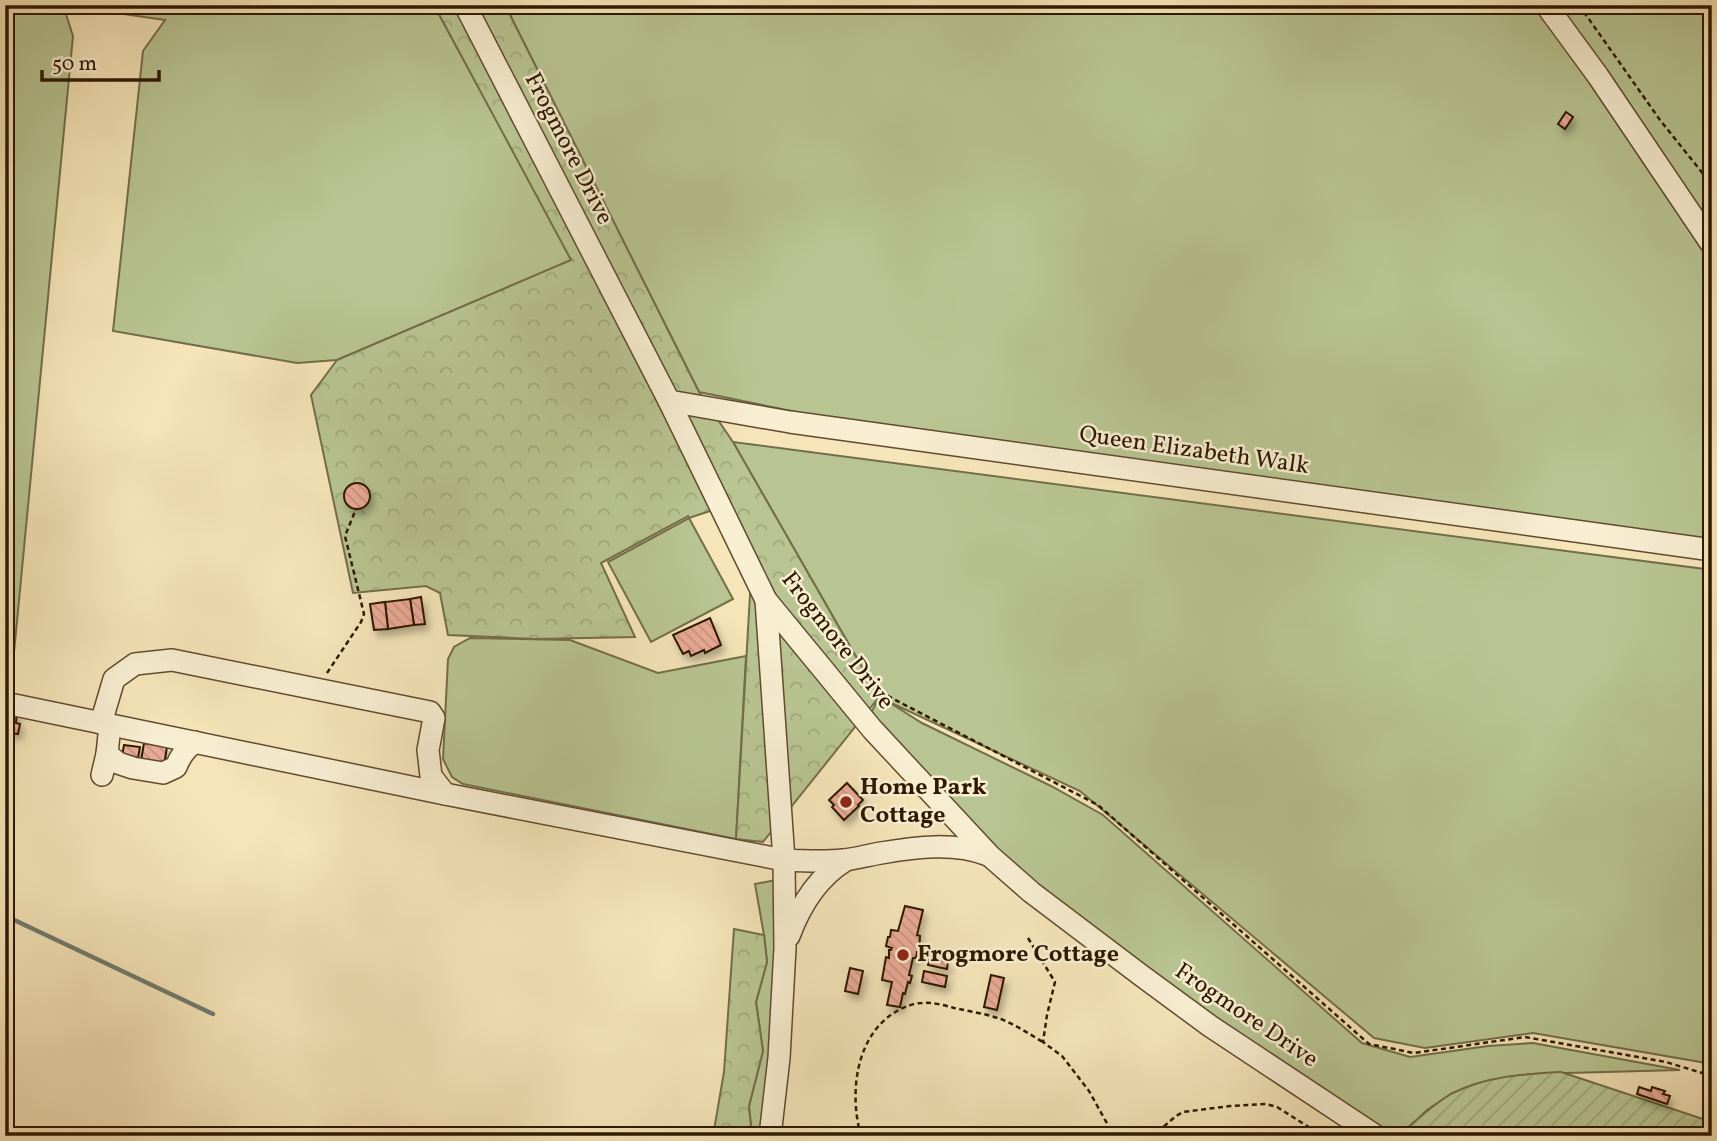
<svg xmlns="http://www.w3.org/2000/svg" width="1717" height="1141" font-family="Vollkorn,serif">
  <defs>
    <pattern id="forest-crowns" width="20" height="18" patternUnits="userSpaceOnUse" patternTransform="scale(1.75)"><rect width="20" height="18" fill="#b8c592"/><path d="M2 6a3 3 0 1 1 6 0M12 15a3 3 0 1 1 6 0" fill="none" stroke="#9ea87c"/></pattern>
    <pattern id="garden-furrows" width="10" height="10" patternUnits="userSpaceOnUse" patternTransform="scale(1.75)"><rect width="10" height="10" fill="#b8c592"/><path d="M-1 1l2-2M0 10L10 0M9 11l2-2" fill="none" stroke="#9ea87c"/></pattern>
    <pattern id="building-back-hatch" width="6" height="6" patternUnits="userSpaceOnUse" patternTransform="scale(1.75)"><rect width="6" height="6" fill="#e9aa97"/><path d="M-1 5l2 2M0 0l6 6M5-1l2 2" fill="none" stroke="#c89280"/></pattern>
    <filter id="shadow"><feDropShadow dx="3.5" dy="6" stdDeviation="3.5" flood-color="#0004"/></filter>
  </defs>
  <rect width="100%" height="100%" fill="#f5e5b9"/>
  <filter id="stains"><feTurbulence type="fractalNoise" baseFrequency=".00286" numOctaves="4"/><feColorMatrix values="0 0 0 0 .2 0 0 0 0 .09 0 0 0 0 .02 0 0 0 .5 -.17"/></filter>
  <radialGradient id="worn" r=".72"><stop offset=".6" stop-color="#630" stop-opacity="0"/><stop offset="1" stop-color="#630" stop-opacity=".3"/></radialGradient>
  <g fill="#b8c592" stroke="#736e49" stroke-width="2">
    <polygon points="5,5 63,5 73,36 13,663 5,673"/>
    <polygon points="112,5 434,5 572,260 337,360 297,363 113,331 143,51 165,20 117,13"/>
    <polygon points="505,5 1712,5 1712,543 816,416 699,392"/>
    <polygon points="733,442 1712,570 1712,1064 1533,1033 1425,1048 1374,1038 1080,791 887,701 922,723 1051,786 1103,815 1362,1043 1410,1057 1488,1046 1533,1043 1680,1070 1530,1074 1475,1084 1451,1094 1427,1110 1400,1136 1391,1136 1296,1078 1126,958 984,840 870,715 879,697"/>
    <polygon points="689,518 733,599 651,642 608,562"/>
    <polygon points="470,638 570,640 658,673 746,656 736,839 463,784 452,777 443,759 448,659 454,647"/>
    <polygon points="776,880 780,1021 763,1136 752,1136 749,1106 763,1051 756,1002 767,962 764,935 755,884"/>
  </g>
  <g fill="url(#forest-crowns)" stroke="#736e49" stroke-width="2">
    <polygon points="434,5 505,5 699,392 733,442 879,697 763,842 736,839 751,577 716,509 689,518 688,516 601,563 635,637 536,639 448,635 440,593 426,586 353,593 311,395 337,360 571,260"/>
    <polygon points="734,929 764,935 767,962 756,1002 763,1051 749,1106 752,1136 713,1136 724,1072"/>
  </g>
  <path fill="url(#garden-furrows)" stroke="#736e49" stroke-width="2" d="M 1561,1072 L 1712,1122 L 1712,1136 L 1412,1136 L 1405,1130 C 1420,1117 1435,1103 1453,1093 C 1486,1076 1524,1074 1561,1072 Z"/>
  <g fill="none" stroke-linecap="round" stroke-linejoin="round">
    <polyline stroke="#717c6d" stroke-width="4.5" points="10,918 213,1014"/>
  </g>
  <g fill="url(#building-back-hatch)" stroke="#2e1800" stroke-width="2" filter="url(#shadow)">
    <polygon points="1566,112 1573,117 1565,129 1558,124"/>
    <circle cx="357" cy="496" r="13"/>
    <polygon points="421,597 425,624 414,625 410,599"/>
    <polygon points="410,599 414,625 388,629 385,602"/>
    <polygon points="385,602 388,629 374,630 370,604"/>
    <polygon points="710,618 721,645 705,653 704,650 691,656 689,651 683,654 673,635"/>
    <polygon points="5,710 17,712 16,723 20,724 18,734 5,732"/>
    <polygon points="144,743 167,747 164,765 141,761"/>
    <polygon points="124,745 140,747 138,758 122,756"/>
    <polygon points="847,783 863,800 858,805 859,806 844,820 832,807 834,805 829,800"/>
    <polygon points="905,906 923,910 917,935 920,936 919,952 917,952 916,958 913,958 909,975 912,976 910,983 908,982 905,994 903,993 900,1007 887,1005 892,982 882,980 886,957 889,958 889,950 891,950 892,948 886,946 888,937 890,937 891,930 898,931"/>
    <polygon points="929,959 948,962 947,969 928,965"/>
    <polygon points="850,968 863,971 858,994 845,991"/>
    <polygon points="924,971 947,976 945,987 922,982"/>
    <polygon points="991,975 1004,978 997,1010 984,1007"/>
    <polygon points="1639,1087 1651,1091 1652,1087 1665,1091 1663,1094 1670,1096 1667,1104 1637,1094"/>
  </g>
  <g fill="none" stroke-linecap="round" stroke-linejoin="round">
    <defs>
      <g id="minor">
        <polyline points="465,5 669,401 766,600 872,729 990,856 1031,892 1142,976 1210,1026 1376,1136"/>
        <polyline points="1546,5 1598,76 1712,245"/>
        <polyline points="669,401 790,422 1712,550"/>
        <path d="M 766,600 L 784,860 C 804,861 823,862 843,860 C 856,859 868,855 881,853 C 916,847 954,842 988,855"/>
        <polyline points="5,703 445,794 784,860 785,948 779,1058 770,1136"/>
        <polyline points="101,723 114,679 135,664 172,660 430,712 434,718 428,750 431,776 445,794"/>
        <path d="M 110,725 L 107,754 L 118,763 L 133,768 L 163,773 L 176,767 C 180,756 185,749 195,742"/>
        <polyline points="102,775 107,754"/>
        <path d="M 789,936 C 800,906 818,877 846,860"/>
      </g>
    </defs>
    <use href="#minor" stroke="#604b2e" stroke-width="24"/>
    <g stroke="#2e1800" stroke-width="2.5" stroke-dasharray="5 3.5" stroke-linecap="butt">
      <polyline points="1579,5 1660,120 1712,185"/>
      <polyline points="327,673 361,622 364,614 345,536 356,509"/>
      <polyline points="880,692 1098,805 1369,1044 1414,1053 1525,1037 1666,1062 1712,1076"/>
      <polyline points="1028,938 1055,982 1047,1015 1043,1042 1062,1056 1089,1091 1114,1136"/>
      <path d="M 861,1136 C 849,1094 855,1035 897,1011 C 904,1007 914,1003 922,1003 C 932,1002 944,1005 954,1008 C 969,1011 986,1014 1001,1019 C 1016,1025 1029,1034 1043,1042"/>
      <polyline points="1150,1136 1154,1135 1176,1116 1183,1112 1230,1106 1266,1104 1277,1107 1323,1136"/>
    </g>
    <use href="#minor" stroke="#f8eed2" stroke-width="21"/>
  </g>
  <g fill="#8f2418" stroke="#f8eed2" stroke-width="2.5">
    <circle cx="846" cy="802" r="7"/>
    <circle cx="903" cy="955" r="7"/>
  </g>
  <g text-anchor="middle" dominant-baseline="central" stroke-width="5" stroke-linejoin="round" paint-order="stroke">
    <g font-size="24" fill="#2e1800" stroke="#f8eed2">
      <text transform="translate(568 149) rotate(63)">Frogmore Drive</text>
      <text transform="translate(1194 451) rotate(8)">Queen Elizabeth Walk</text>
      <text transform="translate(837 641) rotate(52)">Frogmore Drive</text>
      <text transform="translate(1246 1016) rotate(34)">Frogmore Drive</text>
    </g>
    <g font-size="24" font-weight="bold" fill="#2e1800" stroke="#f8eed2" text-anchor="start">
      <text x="860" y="788">Home Park<tspan x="860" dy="28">Cottage</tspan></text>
      <text x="917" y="955">Frogmore Cottage</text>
    </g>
  </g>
  <rect width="1717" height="1141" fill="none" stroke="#f5e5b9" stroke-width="28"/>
  <rect x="7" y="7" width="1703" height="1127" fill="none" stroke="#2e1800" stroke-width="3.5"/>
  <rect x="14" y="14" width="1689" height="1113" fill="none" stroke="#2e1800" stroke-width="2"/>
  <path d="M42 70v10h117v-10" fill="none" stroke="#2e1800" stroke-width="3.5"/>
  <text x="52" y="70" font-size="21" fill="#2e1800" stroke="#f8eed2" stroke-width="5" paint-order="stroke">50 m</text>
  <rect width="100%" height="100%" filter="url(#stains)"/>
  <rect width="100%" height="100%" fill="url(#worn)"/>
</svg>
